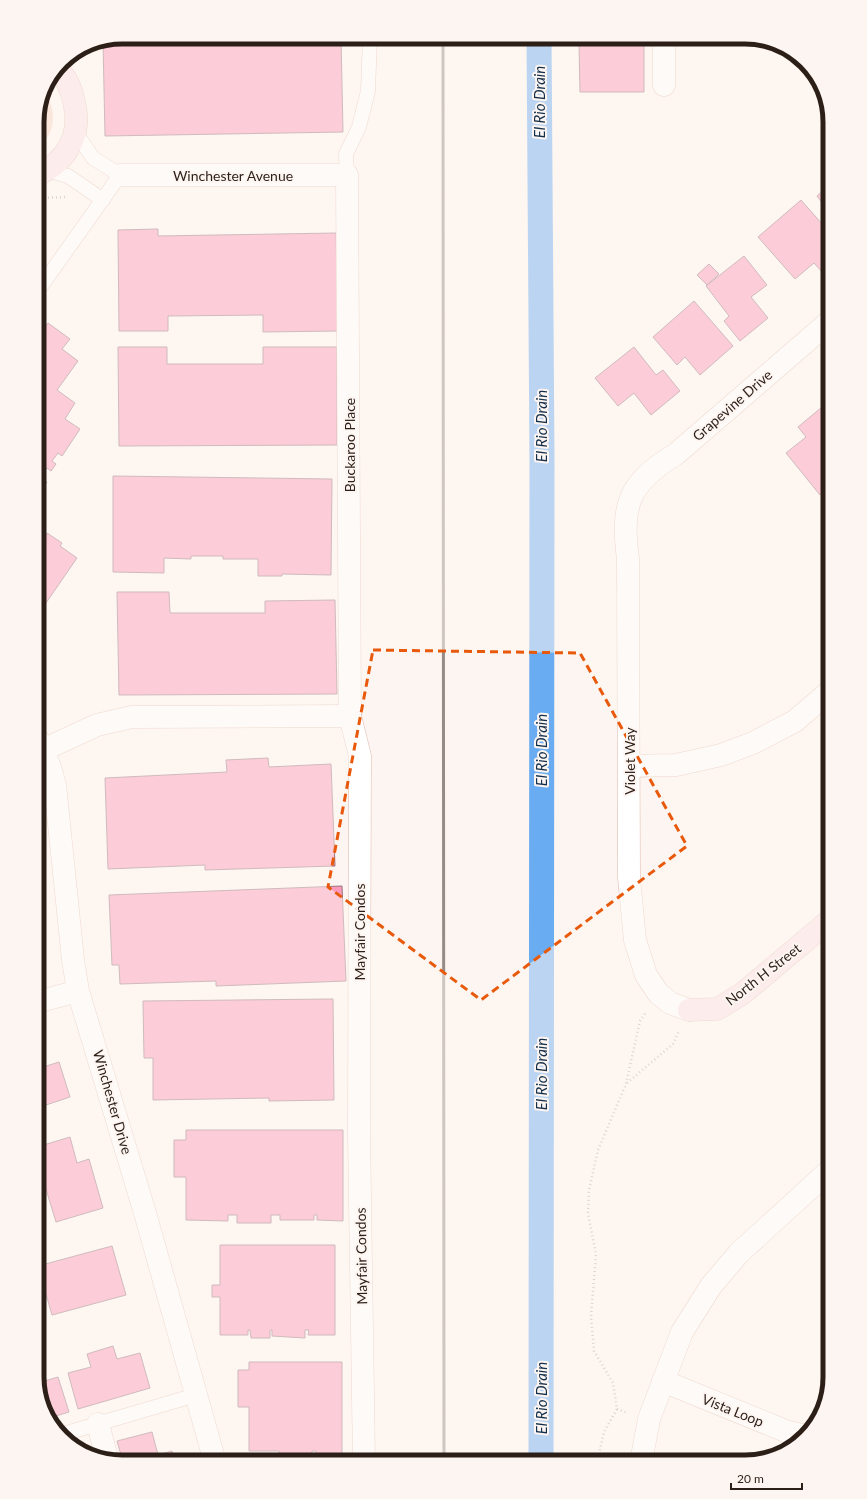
<svg xmlns="http://www.w3.org/2000/svg" width="867" height="1499" font-family="Lato,sans-serif">
  <rect width="100%" height="100%" fill="#fdf5f1"/>
  <path fill="#f5d2c2" d="M 43,90 C 58,111 56,133 37,149 L 37,117 Z"/>
  <g fill="none" stroke-linecap="round" stroke-linejoin="round">
    <polyline stroke="#69acf1" stroke-width="25" points="539,37 542,461 541,1462"/>
  </g>
  <g fill="#fb9abb" stroke="#98737e">
    <polygon points="122,37 341,37 343,132 105,136 103,41"/>
    <polygon points="579,44 644,44 644,92 580,92"/>
    <polygon points="830,185 830,213 817,196"/>
    <polygon points="801,200 830,233 830,269 824,274 814,263 795,279 758,237"/>
    <polygon points="158,229 158,236 336,233 338,331 263,332 263,315 168,316 168,331 119,331 118,230"/>
    <polygon points="744,256 767,285 751,297 768,318 740,341 724,321 729,316 706,286"/>
    <polygon points="709,264 719,274 707,285 697,275"/>
    <polygon points="694,301 733,346 700,375 685,357 677,365 653,337"/>
    <polygon points="48,323 70,339 62,349 78,361 57,390 75,403 65,419 80,429 62,456 58,453 52,461 56,464 51,471 47,468 41,477 47,482 37,496 37,338"/>
    <polygon points="118,347 167,347 167,364 263,364 263,347 337,347 337,445 119,446"/>
    <polygon points="634,347 656,375 663,370 680,391 651,415 634,393 618,406 595,378"/>
    <polygon points="822,407 830,417 830,487 820,495 786,453 806,437 798,427"/>
    <polygon points="113,476 332,479 331,575 282,574 282,576 258,576 258,559 223,559 223,556 191,556 191,559 164,558 164,573 113,572"/>
    <polygon points="37,530 46,537 47,533 62,543 60,546 77,558 37,616"/>
    <polygon points="117,592 169,592 170,613 265,613 265,601 335,600 337,694 119,695"/>
    <polygon points="268,758 269,767 331,764 335,866 205,870 205,865 108,869 105,778 227,772 226,760"/>
    <polygon points="342,886 346,981 216,986 216,981 120,984 119,965 112,965 109,895"/>
    <polygon points="333,999 334,1100 269,1101 269,1098 153,1100 153,1058 144,1058 143,1001"/>
    <polygon points="59,1062 70,1097 37,1108 37,1069"/>
    <polygon points="186,1130 343,1130 343,1221 317,1220 317,1215 314,1215 314,1220 280,1220 280,1215 271,1215 271,1223 237,1223 237,1215 228,1215 228,1221 186,1220 186,1177 174,1177 174,1140 186,1140"/>
    <polygon points="70,1137 77,1163 89,1159 103,1208 56,1222 37,1160 37,1147"/>
    <polygon points="220,1245 335,1245 335,1335 308,1335 309,1330 305,1330 305,1338 272,1336 272,1330 270,1330 270,1338 251,1338 250,1330 248,1330 248,1335 220,1335 220,1297 212,1297 212,1285 220,1285"/>
    <polygon points="112,1246 126,1295 52,1315 38,1266"/>
    <polygon points="37,1294 45,1318 37,1320"/>
    <polygon points="113,1346 117,1359 140,1353 150,1388 78,1409 68,1373 91,1367 87,1354"/>
    <polygon points="249,1362 342,1362 342,1462 326,1462 326,1456 315,1459 316,1451 312,1451 312,1458 280,1458 279,1451 249,1451 249,1407 238,1407 238,1370 249,1370"/>
    <polygon points="58,1377 69,1412 49,1418 46,1414 38,1383"/>
    <polygon points="152,1432 158,1455 172,1451 175,1462 123,1462 117,1441"/>
  </g>
  <g fill="none" stroke-linecap="round" stroke-linejoin="round">
    <defs>
      <g id="lane">
        <polyline points="47,170 68,176 103,200"/>
        <polyline points="347,175 346,154 359,127 368,91 370,37"/>
        <polyline points="37,292 120,175 93,158 76,133"/>
        <polyline points="63,1434 196,1395"/>
      </g>
      <g id="street">
        <polyline points="664,85 664,37"/>
        <polyline points="120,175 347,175 350,716 360,756 359,1134 364,1462"/>
        <polyline points="37,738 50,767 55,785 73,960 78,991 145,1213 215,1462"/>
        <polyline points="43,750 97,725 132,717 350,716"/>
        <polyline points="630,766 676,765 721,755 753,743 795,721 830,691"/>
        <polyline points="37,1002 78,991"/>
        <path d="M 689,1010 L 670,1003 L 658,993 L 646,975 L 635,940 L 629,878 L 628,559 C 621,505 628,483 676,454 L 830,321"/>
        <polyline points="663,1381 788,1432 803,1435"/>
        <polyline points="98,1424 107,1458"/>
        <polyline points="641,1462 649,1419 682,1332 711,1286 739,1253 830,1170"/>
      </g>
      <g id="secondary">
        <path d="M 37,175 C 68,161 82,134 74,102 C 71,89 67,77 57,69"/>
        <polyline points="689,1010 717,1009 742,994 830,920"/>
      </g>
    </defs>
    <use href="#lane" stroke="#deb8a7" stroke-width="15"/>
    <use href="#street" stroke="#deb8a7" stroke-width="23"/>
    <use href="#secondary" stroke="#deb8a7" stroke-width="23"/>
    <g stroke="#b8aeaa" stroke-width="2.5" stroke-dasharray="1 3" stroke-linecap="butt">
      <polyline points="44,198 65,197"/>
      <polyline points="627,1083 673,1044 679,1031"/>
      <polyline points="617,1409 628,1413"/>
      <polyline points="597,1462 604,1432 617,1409 613,1383 594,1351 591,1317 596,1254 588,1214 589,1190 598,1150 626,1084 640,1021 646,1012"/>
    </g>
    <use href="#lane" stroke="#fff" stroke-width="14"/>
    <use href="#street" stroke="#fff" stroke-width="22"/>
    <use href="#secondary" stroke="#fae1e4" stroke-width="22"/>
    <polyline stroke="#968c87" stroke-width="3" points="443,37 444,1462"/>
  </g>
  <path d="M0 0H867V1499H0ZM 373,650 L 580,653 L 687,846 L 481,1000 L 328,887 Z" fill="#fdf5f1" fill-opacity=".55" fill-rule="evenodd"/>
  <path fill="none" stroke="#e8590c" stroke-width="3" stroke-dasharray="8 5" stroke-linejoin="round" d="M 373,650 L 580,653 L 687,846 L 481,1000 L 328,887 Z"/>
  <g text-anchor="middle" dominant-baseline="central" stroke-width="4" stroke-linejoin="round" paint-order="stroke">
    <g font-size="14" fill="#2c1f18" stroke="#fdf5f1">
      <text x="233" y="175">Winchester Avenue</text>
      <text transform="translate(732 405) rotate(-41)">Grapevine Drive</text>
      <text transform="translate(349 445) rotate(-90)">Buckaroo Place</text>
      <text transform="translate(629 761) rotate(-90)">Violet Way</text>
      <text transform="translate(359 932) rotate(-90)">Mayfair Condos</text>
      <text transform="translate(763 974) rotate(-38)">North H Street</text>
      <text transform="translate(113 1102) rotate(74)">Winchester Drive</text>
      <text transform="translate(361 1256) rotate(-91)">Mayfair Condos</text>
      <text transform="translate(733 1410) rotate(22)">Vista Loop</text>
    </g>
    <g font-size="15" font-style="italic" fill="#132f4a" stroke="#fdf5f1">
      <text transform="translate(539 102) rotate(-90)">El Rio Drain</text>
      <text transform="translate(541 426) rotate(-90)">El Rio Drain</text>
      <text transform="translate(541 750) rotate(-90)">El Rio Drain</text>
      <text transform="translate(541 1074) rotate(-90)">El Rio Drain</text>
      <text transform="translate(541 1398) rotate(-90)">El Rio Drain</text>
    </g>
  </g>
  <path d="M0 0H867V1499H0ZM122 44H745A78 78 0 0 1 823 122V1377A78 78 0 0 1 745 1455H122A78 78 0 0 1 44 1377V122A78 78 0 0 1 122 44Z" fill="#fdf5f1" fill-rule="evenodd"/>
  <path fill="none" stroke="#2c1f18" stroke-width="5" d="M122 44H745A78 78 0 0 1 823 122V1377A78 78 0 0 1 745 1455H122A78 78 0 0 1 44 1377V122A78 78 0 0 1 122 44Z"/>
  <path d="M731 1483v6h71v-6" fill="none" stroke="#2c1f18" stroke-width="2"/>
  <text x="737" y="1483" font-size="12" fill="#2c1f18" stroke="#fdf5f1" stroke-width="3" paint-order="stroke">20 m</text>
</svg>
